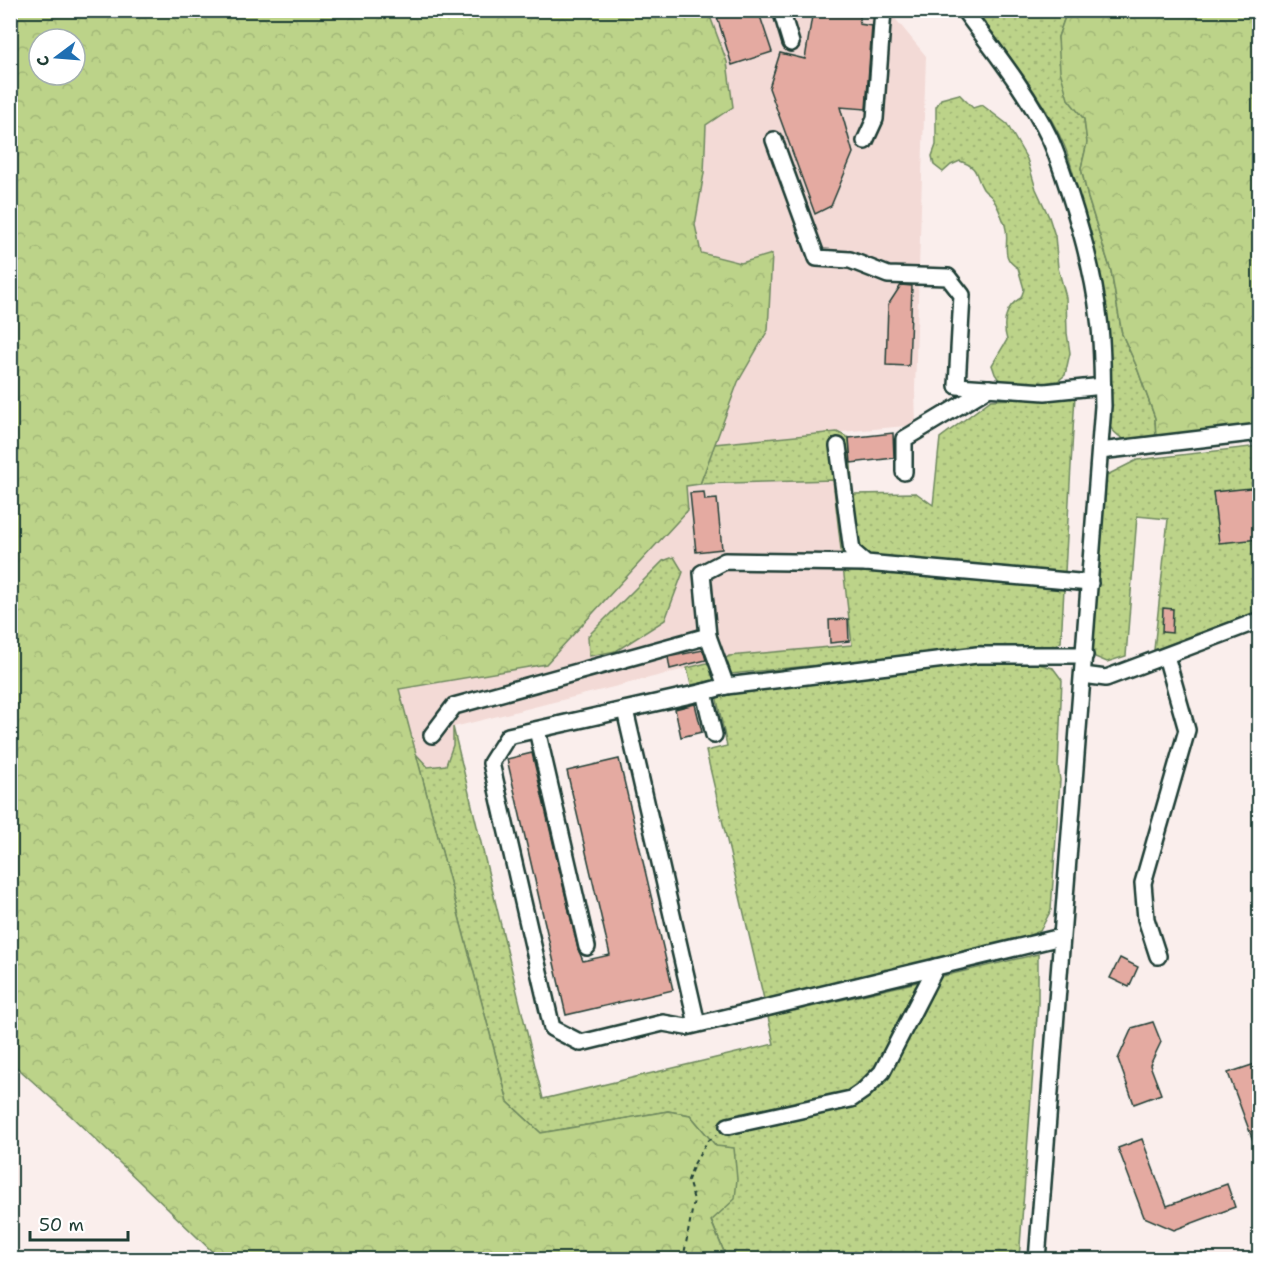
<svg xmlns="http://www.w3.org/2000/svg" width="1270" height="1270" font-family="'Shantell Sans',sans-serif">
  <defs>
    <pattern id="green-dots" width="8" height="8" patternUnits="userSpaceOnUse" patternTransform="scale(1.5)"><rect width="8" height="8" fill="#bcd389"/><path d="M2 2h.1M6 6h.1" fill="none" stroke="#a1b677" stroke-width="1.8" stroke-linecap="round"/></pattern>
    <pattern id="forest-crowns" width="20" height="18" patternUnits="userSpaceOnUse" patternTransform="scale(1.5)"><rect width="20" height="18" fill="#bcd389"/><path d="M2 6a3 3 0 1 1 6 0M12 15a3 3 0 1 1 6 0" fill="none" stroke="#a1b677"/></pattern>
  </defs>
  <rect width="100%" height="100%" fill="#faeeec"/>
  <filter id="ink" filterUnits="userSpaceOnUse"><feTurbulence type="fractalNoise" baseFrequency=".0167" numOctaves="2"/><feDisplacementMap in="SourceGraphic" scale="12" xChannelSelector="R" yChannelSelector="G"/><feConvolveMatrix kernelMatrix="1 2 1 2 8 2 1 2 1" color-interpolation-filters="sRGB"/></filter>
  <g filter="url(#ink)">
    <g fill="#f3dad6">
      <polygon points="708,11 889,11 926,56 915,389 916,425 714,444 738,382 768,330 771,254 741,263 701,254 695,225 704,173 706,125 727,62"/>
      <polygon points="833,479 852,645 729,656 725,659 454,727 453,745 446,765 428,767 416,754 399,689 546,664 686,486"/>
    </g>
    <g fill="url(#green-dots)" stroke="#6e885e" stroke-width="1.5">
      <path d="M 977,11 L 1067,11 L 1058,37 L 1068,99 L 1084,119 L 1087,143 L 1081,168 L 1088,198 L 1111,271 L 1122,334 L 1136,365 L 1155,418 L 1156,438 C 1135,442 1125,446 1110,427 C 1111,347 1101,266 1077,188 C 1073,174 1070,158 1064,145 C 1042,96 1007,54 977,11 Z"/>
      <path d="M 959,94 L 973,108 L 982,105 L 1007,124 L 1012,133 L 1027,159 L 1036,189 L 1049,217 L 1055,236 L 1058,268 L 1066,297 L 1067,333 L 1070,353 L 1065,375 L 1058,381 L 1038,384 L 1001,383 L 995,374 L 992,365 L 1007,340 C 1002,323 1005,306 1021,298 L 1024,289 L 1018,268 C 998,256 1011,243 1005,225 C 1002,217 998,206 993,199 C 991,195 986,193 983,189 C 974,174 980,168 960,161 L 951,165 L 943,172 L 934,165 L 932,156 L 936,145 L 936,107 L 941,99 Z"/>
      <polygon points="1075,395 1061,642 1055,646 981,648 731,674 725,659 729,656 852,645 833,480 700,484 714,444 837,432 849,438 853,494 916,493 933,505 940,438 991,400 1046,398"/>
      <polygon points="1259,446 1259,611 1154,650 1168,519 1137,516 1126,656 1107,662 1095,657 1093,651 1105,476 1137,460"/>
      <polygon points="674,557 683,572 665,620 616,651 589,656 588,636 663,561"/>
      <polygon points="977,661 1034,663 1053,668 1062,680 1058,767 1060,780 1051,910 1040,931 1017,940 764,999 706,751 727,746 716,695 753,686"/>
      <polygon points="711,662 715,680 691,685 687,668"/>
      <polygon points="453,727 543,1099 774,1044 768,1017 1038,954 1038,1003 1019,1259 727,1259 711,1220 716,1146 690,1115 668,1111 541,1133 508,1102 416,754 428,767 446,765 453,745"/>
    </g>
    <g fill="url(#forest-crowns)" stroke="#6e885e" stroke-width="1.5" fill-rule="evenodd">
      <path d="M 11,10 L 708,11 L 727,62 L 733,107 L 706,125 L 704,173 L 695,225 L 701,253 L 741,263 L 772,254 L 768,330 L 738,382 L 700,484 L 686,486 L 688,510 L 546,664 L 399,689 L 508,1102 L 541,1133 L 668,1111 L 690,1115 L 716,1146 L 734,1148 L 737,1179 L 735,1199 L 711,1221 L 727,1259 L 220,1259 L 70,1115 L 11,1062 ZM 39,39 L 75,39 L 75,75 L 39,75 Z"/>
      <polygon points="1067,11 1259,11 1259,426 1156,438 1155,418 1136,365 1122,334 1111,271 1088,198 1081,168 1087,143 1084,119 1068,99 1060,71 1058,37"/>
    </g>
    <g fill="#e4aaa1" stroke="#1f3d34" stroke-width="1.5">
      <polygon points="715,10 758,10 772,52 732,65"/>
      <polygon points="813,10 861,10 859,24 872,26 866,109 840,107 853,153 831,206 815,214 769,88 780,53 805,59"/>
      <polygon points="901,285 912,286 909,366 886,365 888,305"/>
      <polygon points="893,433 894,458 851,463 849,438"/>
      <polygon points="1260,487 1260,539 1219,543 1213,492"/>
      <polygon points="704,492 705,500 717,499 722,549 696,552 690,493"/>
      <polygon points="1163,608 1173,609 1172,633 1162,632"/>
      <polygon points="848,619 849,641 830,643 829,620"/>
      <polygon points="703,650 706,660 670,669 668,657"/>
      <polygon points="695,704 702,732 681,737 675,709"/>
      <polygon points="532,753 578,949 583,961 610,955 567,771 619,759 673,990 566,1015 507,759"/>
      <polygon points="1120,958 1138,967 1129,987 1110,978"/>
      <polygon points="1153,1022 1161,1042 1150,1065 1161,1094 1134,1104 1118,1059 1132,1028"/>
      <polygon points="1255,1064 1260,1077 1258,1154 1228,1073"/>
      <polygon points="1142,1139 1167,1206 1227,1184 1235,1207 1174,1230 1144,1217 1118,1148"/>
    </g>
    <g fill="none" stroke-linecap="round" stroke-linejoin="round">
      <defs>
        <g id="minor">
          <polyline points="781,10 791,43"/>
          <path d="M 964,10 C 994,51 1028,93 1050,139 C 1058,157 1064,176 1070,195 C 1083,235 1094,277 1099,319 C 1103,348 1102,377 1103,406 L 1037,1260"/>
          <polyline points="774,140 817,258 850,260 888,275 948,277 962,295 957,386 1045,392 1103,386"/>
          <polyline points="865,141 875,119 883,10"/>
          <polyline points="838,446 852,551 866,563 1090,583"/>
          <polyline points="1100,451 1260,432"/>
          <polyline points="904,472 904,439 989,388"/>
          <polyline points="1083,675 1106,678 1260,620"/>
          <polyline points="726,686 708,636 702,573 725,561 866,563"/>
          <polyline points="704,692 508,736 491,763 552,1028 581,1043 663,1023 686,1027 1061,937"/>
          <polyline points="625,710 697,1024"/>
          <polyline points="537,730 587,947"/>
          <polyline points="432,735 454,706 708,636"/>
          <polyline points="714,735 704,692 726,686 977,655 1085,655"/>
          <polyline points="1158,956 1146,919 1143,883 1187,730 1166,656"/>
          <polyline points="728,1126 851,1099 864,1090 882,1072 936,967"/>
        </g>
      </defs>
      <use href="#minor" stroke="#1f3d34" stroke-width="20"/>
      <polyline stroke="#1f3d34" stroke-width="2" stroke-dasharray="4.5 4.5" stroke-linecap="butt" points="683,1260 694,1200 688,1180 694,1164 707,1142 716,1135"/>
      <use href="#minor" stroke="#fff" stroke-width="15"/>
    </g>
  </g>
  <rect width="1270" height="1270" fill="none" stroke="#fff" stroke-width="36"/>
  <rect x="18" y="18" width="1234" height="1234" fill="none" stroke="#1f3d34" stroke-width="2" filter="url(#ink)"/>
  <g transform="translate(57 57) rotate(254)"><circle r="28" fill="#ffffff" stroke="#a5b1ae" stroke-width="1.5"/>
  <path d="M0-4.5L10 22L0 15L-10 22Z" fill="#1f6fb2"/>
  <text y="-9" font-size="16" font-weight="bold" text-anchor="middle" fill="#1f3d34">С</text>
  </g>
  <path d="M30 1231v9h98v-9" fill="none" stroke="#1f3d34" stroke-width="3"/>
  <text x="39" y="1231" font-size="18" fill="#1f3d34" stroke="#ffffff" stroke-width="4.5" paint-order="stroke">50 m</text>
</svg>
